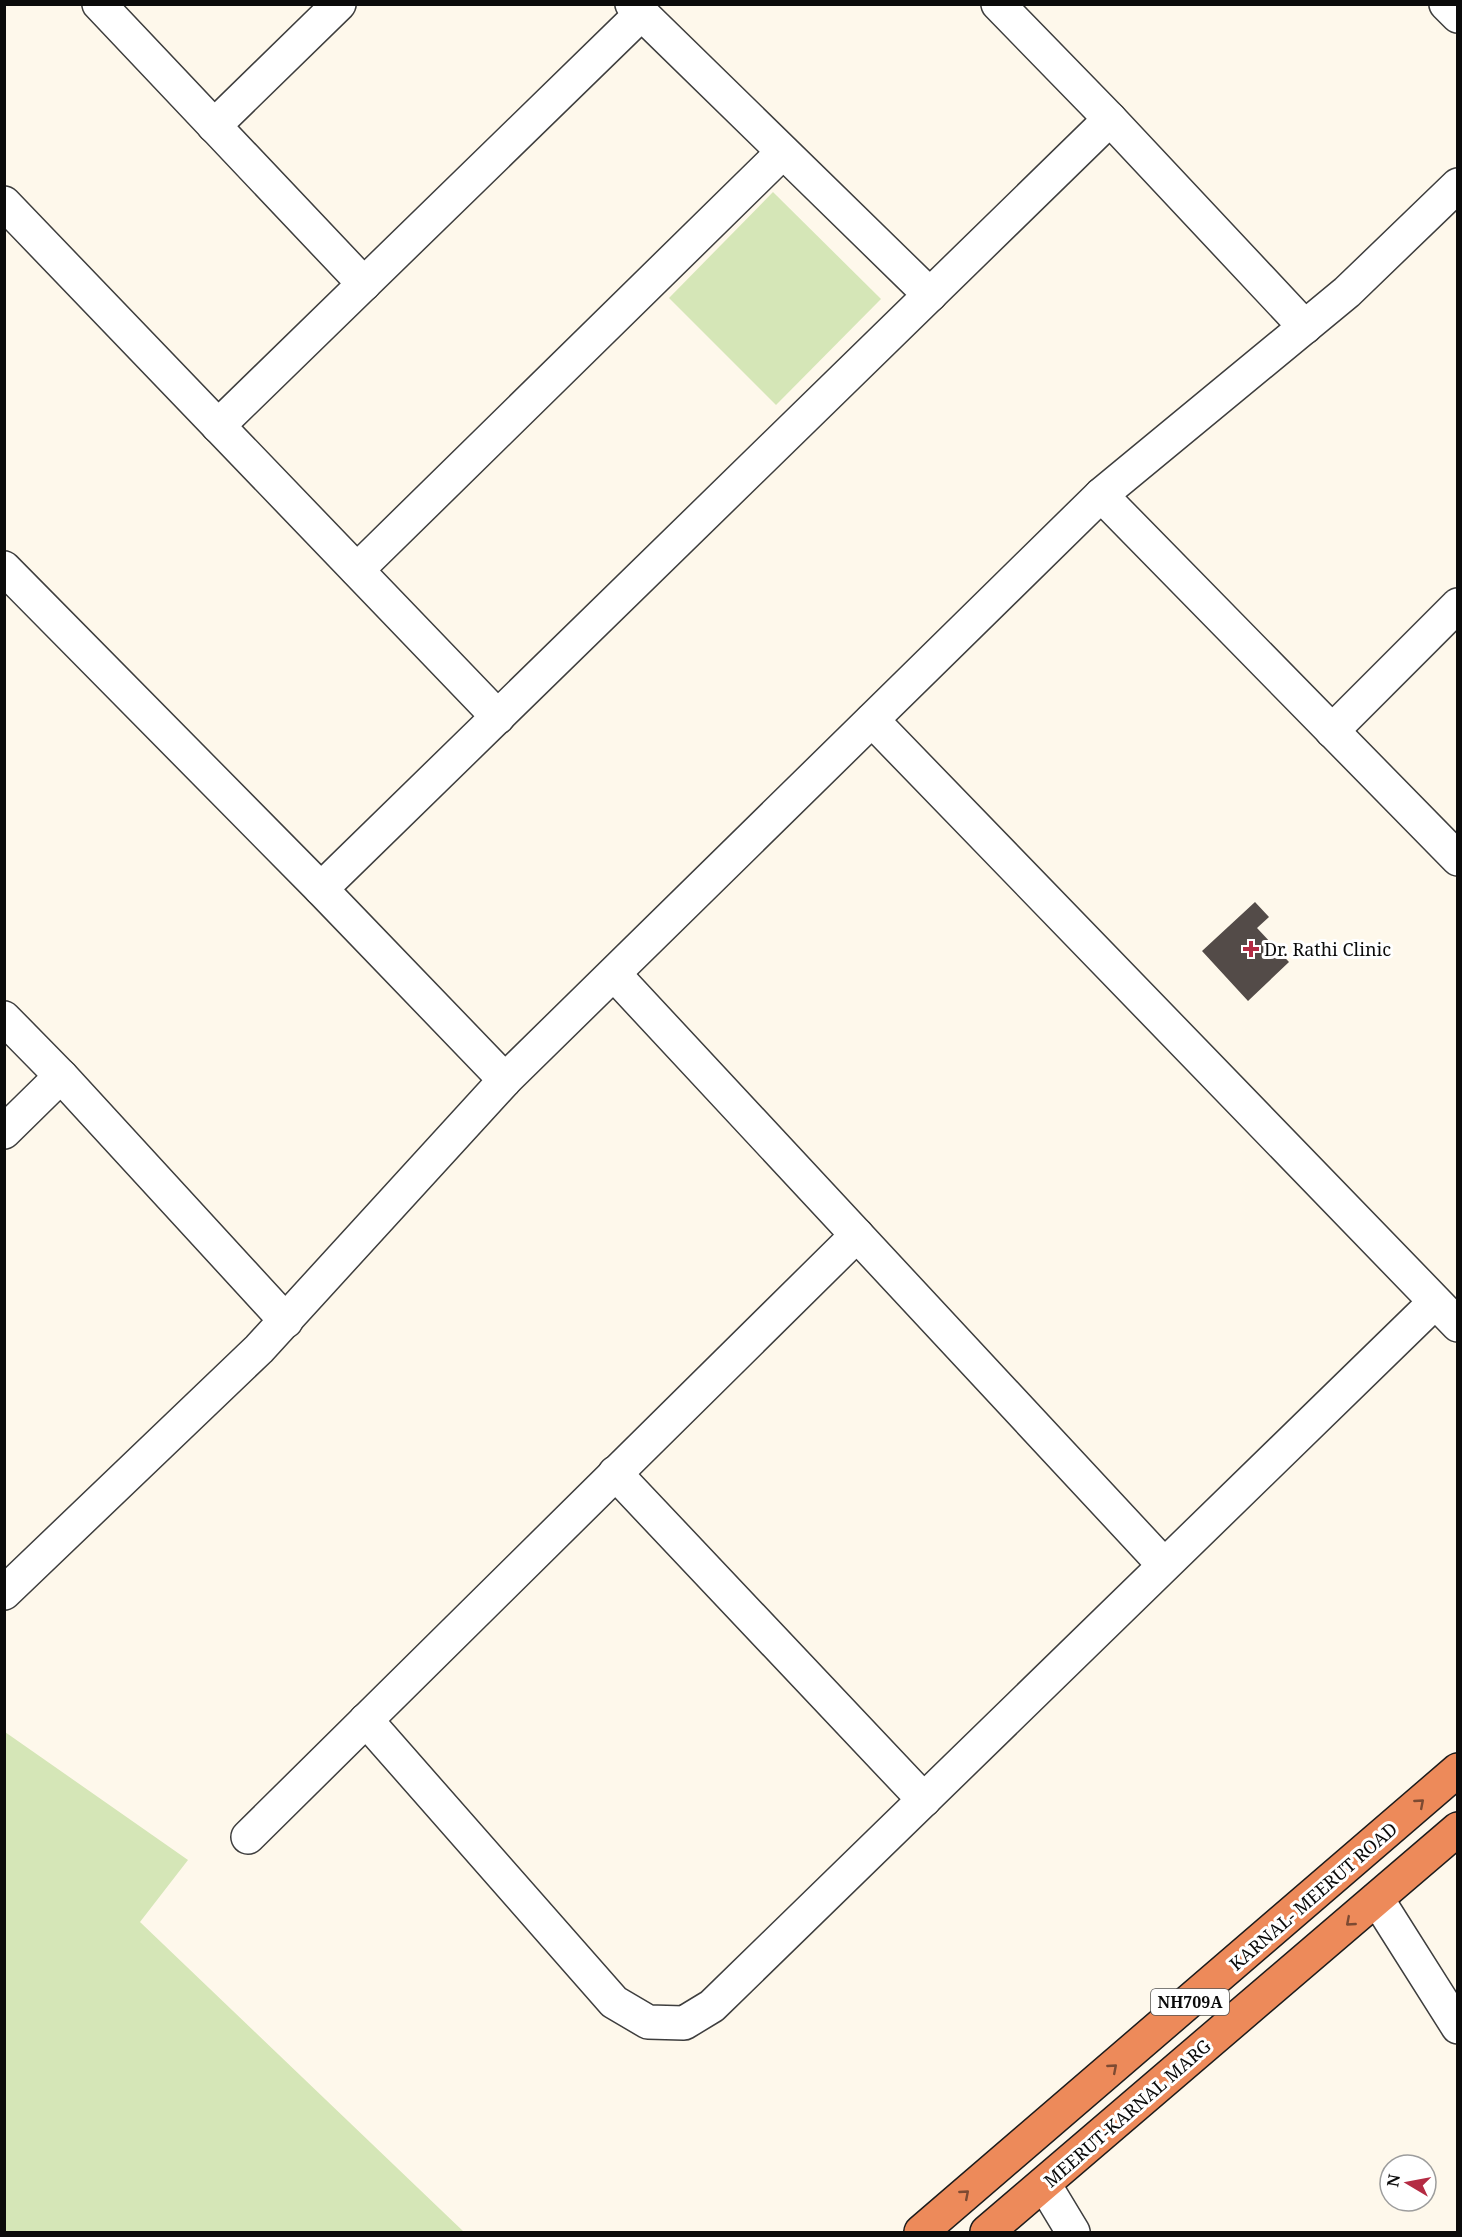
<svg xmlns="http://www.w3.org/2000/svg" width="1462" height="2237" font-family="'Noto Serif',serif">
  <rect width="100%" height="100%" fill="#fef8eb"/>
  <g fill="#d5e6b7">
    <polygon points="773,192 881,299 776,405 669,298"/>
    <polygon points="5,1732 188,1860 140,1922 464,2232 5,2232"/>
  </g>
  <polygon fill="#534b48" points="1255,902 1269,917 1257,928 1289,962 1248,1001 1202,951"/>
  <g fill="none" stroke-linecap="round" stroke-linejoin="round">
    <defs>
      <g id="minor">
        <polyline points="99,4 364,284"/>
        <polyline points="632,4 930,295"/>
        <polyline points="998,4 1110,119 1305,327"/>
        <polyline points="1446,4 1458,16"/>
        <polyline points="214,126 339,4"/>
        <polyline points="4,203 498,717"/>
        <polyline points="218,426 641,14"/>
        <polyline points="1101,495 1458,859"/>
        <polyline points="4,568 321,889 505,1080"/>
        <polyline points="357,570 783,152"/>
        <polyline points="872,720 1458,1325"/>
        <polyline points="1332,731 1458,605"/>
        <polyline points="321,889 1110,119"/>
        <polyline points="614,974 1164,1565"/>
        <polyline points="4,1018 61,1076 286,1321"/>
        <polyline points="4,1132 61,1076"/>
        <polyline points="615,1473 924,1800"/>
        <polyline points="4,1593 259,1349 505,1080 1101,495 1347,292 1458,185"/>
        <polyline points="366,1720 614,2002 648,2022 684,2023 712,2006 1435,1302"/>
        <polyline points="248,1837 857,1235"/>
        <polyline points="1377,1899 1458,2027"/>
        <polyline points="1044,2184 1073,2232"/>
      </g>
      <g id="highway">
        <polyline points="921,2232 1458,1770"/>
        <polyline points="987,2232 1458,1829"/>
      </g>
    </defs>
    <use href="#minor" stroke="#3e3e3e" stroke-width="36"/>
    <use href="#highway" stroke="#1c1c1c" stroke-width="36"/>
    <use href="#minor" stroke="#fff" stroke-width="33"/>
    <use href="#highway" stroke="#ed8a5a" stroke-width="33"/>
  </g>
  <defs><path id="oneway-chevron" d="M-2-3.5L2.5 0L-2 3.5" fill="none" stroke-width="1.6" stroke-linecap="round" stroke-linejoin="round" transform="scale(1.5)"/></defs>
  <g stroke="#7c4a32">
    <use href="#oneway-chevron" transform="translate(1420 1803) rotate(-41)"/>
    <use href="#oneway-chevron" transform="translate(1350 1922) rotate(139)"/>
    <use href="#oneway-chevron" transform="translate(1113 2068) rotate(-41)"/>
    <use href="#oneway-chevron" transform="translate(965 2194) rotate(-41)"/>
  </g>
  <path fill="#b42b43" stroke="#fff" stroke-width="2" d="M1248 940h6v6h6v6h-6v6h-6v-6h-6v-6h6z"/>
  <g text-anchor="middle" dominant-baseline="central" stroke-width="6" stroke-linejoin="round" paint-order="stroke">
    <rect fill="#fff" stroke="#545454" stroke-width="1.5" x="1151" y="1989" width="78" height="26" rx="4.5"/>
    <g font-size="16" font-weight="bold" fill="#0b0b0b">
      <text x="1190" y="2002">NH709A</text>
    </g>
    <g font-size="18" fill="#0b0b0b" stroke="#fff" text-anchor="start">
      <text x="1264" y="949">Dr. Rathi Clinic</text>
    </g>
    <g font-size="18" fill="#0b0b0b" stroke="#fff">
      <text transform="translate(1313 1896) rotate(-41)">KARNAL- MEERUT ROAD</text>
      <text transform="translate(1127 2113) rotate(-41)">MEERUT-KARNAL MARG</text>
    </g>
  </g>
  <rect width="1462" height="2237" fill="none" stroke="#0b0b0b" stroke-width="12"/>
  <g transform="translate(1408 2183) rotate(280)"><circle r="28" fill="#ffffff" stroke="#9d9d9d" stroke-width="1.5"/>
  <path d="M0-4.5L10 22L0 15L-10 22Z" fill="#b42b43"/>
  <text y="-9" font-size="16" font-weight="bold" text-anchor="middle" fill="#0b0b0b">N</text>
  </g>
</svg>
